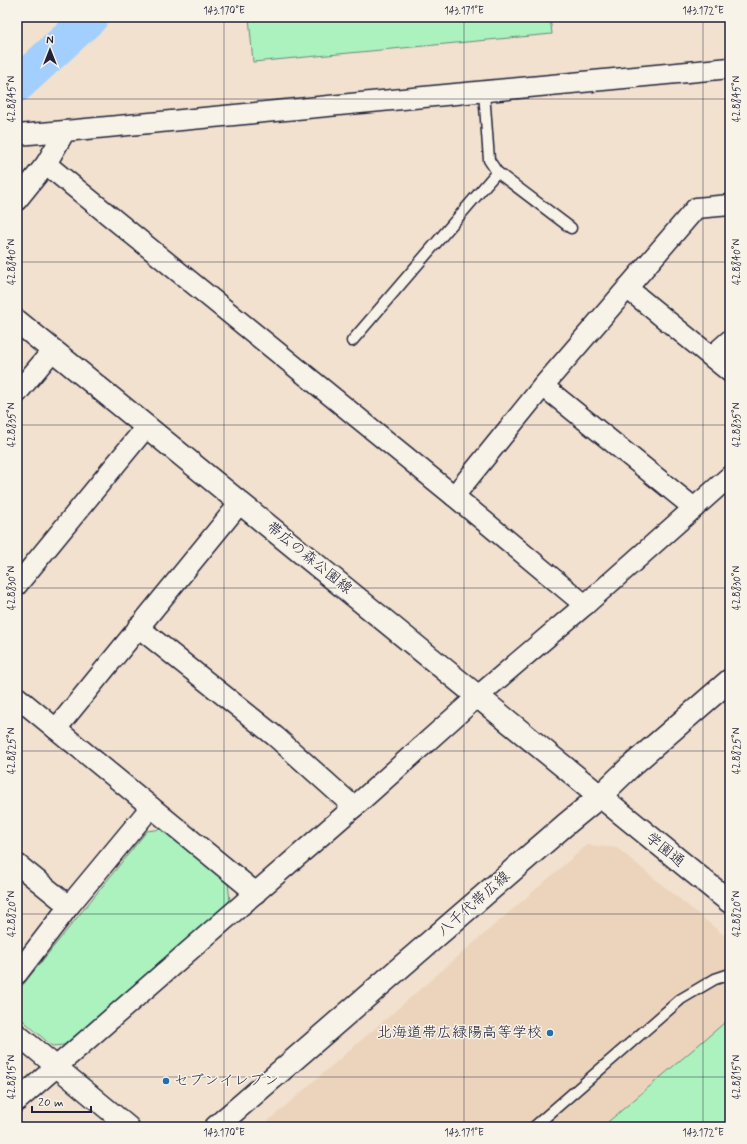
<svg xmlns="http://www.w3.org/2000/svg" width="747" height="1144" font-family="Mynerve,'Klee One',sans-serif">
  <rect width="100%" height="100%" fill="#f1e1ce"/>
  <filter id="ink" filterUnits="userSpaceOnUse"><feTurbulence type="fractalNoise" baseFrequency=".025" numOctaves="2"/><feDisplacementMap in="SourceGraphic" scale="8" xChannelSelector="R" yChannelSelector="G"/><feConvolveMatrix kernelMatrix="1 2 1 2 8 2 1 2 1" color-interpolation-filters="sRGB"/></filter>
  <g filter="url(#ink)">
    <polygon fill="#ecd4bc" points="587,845 617,848 730,940 730,1127 261,1127"/>
    <g fill="#abf2be" stroke="#668a7c">
      <polygon points="249,17 550,17 552,34 253,62"/>
      <polygon points="162,829 228,882 230,901 64,1045 52,1046 17,1015 17,992 147,831"/>
      <polygon points="730,1018 730,1127 602,1127"/>
    </g>
    <g fill="none" stroke-linecap="round" stroke-linejoin="round">
      <polyline stroke="#6f8aaf" stroke-width="6" points="17,65 28,74"/>
      <polyline stroke="#a2cffd" stroke-width="35" points="17,85 91,17"/>
      <defs>
        <g id="lane">
          <polyline points="484,92 489,160 497,172 571,228"/>
          <polyline points="352,341 497,172"/>
          <polyline points="534,1127 681,999 715,979 730,974"/>
        </g>
        <g id="street">
          <polyline points="17,135 65,131 730,68"/>
          <polyline points="46,164 454,496 585,605"/>
          <polyline points="17,200 46,164 65,131"/>
          <polyline points="627,288 730,372"/>
          <polyline points="712,356 730,340"/>
          <polyline points="543,386 694,508"/>
          <polyline points="17,393 53,350"/>
          <polyline points="454,496 543,386 696,208 730,205"/>
          <polyline points="17,585 147,426"/>
          <polyline points="138,627 276,737 354,807"/>
          <polyline points="17,697 256,893"/>
          <polyline points="56,729 240,503"/>
          <polyline points="17,864 69,906"/>
          <polyline points="17,974 69,906 151,807"/>
          <polyline points="17,1034 129,1127"/>
          <polyline points="17,1101 354,807 478,696 585,605 730,476"/>
        </g>
        <g id="secondary">
          <polyline points="17,321 730,902"/>
          <polyline points="216,1127 565,825 599,797 630,767 730,680"/>
        </g>
      </defs>
      <use href="#lane" stroke="#22223b" stroke-width="13"/>
      <use href="#street" stroke="#22223b" stroke-width="23"/>
      <use href="#secondary" stroke="#22223b" stroke-width="25"/>
      <use href="#lane" stroke="#f7f3e8" stroke-width="10"/>
      <use href="#street" stroke="#f7f3e8" stroke-width="20"/>
      <use href="#secondary" stroke="#f7f3e8" stroke-width="22"/>
    </g>
  </g>
  <path fill="none" stroke="#22223b" stroke-width="1" stroke-opacity="0.45" d="M 224,17 L 224,1127M 464,17 L 464,1127M 703,17 L 703,1127M 17,99 L 730,99M 17,262 L 730,262M 17,425 L 730,425M 17,588 L 730,588M 17,751 L 730,751M 17,914 L 730,914M 17,1077 L 730,1077"/>
  <g fill="#1f6fb2" stroke="#f7f3e8" stroke-width="1.5">
    <circle cx="550" cy="1033" r="4"/>
    <circle cx="166" cy="1081" r="4"/>
  </g>
  <g text-anchor="middle" dominant-baseline="central" stroke-width="3" stroke-linejoin="round" paint-order="stroke">
    <g font-size="15" fill="#22223b" stroke="#f7f3e8">
      <text transform="translate(309 558) rotate(39)">帯広の森公園線</text>
      <text transform="translate(665 850) rotate(39)">学園通</text>
      <text transform="translate(474 904) rotate(-41)">八千代帯広線</text>
    </g>
    <g font-size="15" fill="#22223b" stroke="#f7f3e8" text-anchor="end">
      <text x="542" y="1033">北海道帯広緑陽高等学校</text>
      <text x="174" y="1081" text-anchor="start">セブンイレブン</text>
    </g>
  </g>
  <rect width="747" height="1144" fill="none" stroke="#f7f3e8" stroke-width="44"/>
  <g transform="translate(50 50)" stroke="#f7f3e8" stroke-width="3" paint-order="stroke">
  <path d="M0-3L7 15L0 10L-7 15Z" fill="#22223b"/>
  <text y="-6" font-size="11" font-weight="bold" text-anchor="middle" fill="#22223b">N</text>
  </g>
  <path d="M32 1106v6h59v-6" fill="none" stroke="#22223b" stroke-width="2"/>
  <text x="38" y="1106" font-size="12" fill="#22223b" stroke="#f7f3e8" stroke-width="3" paint-order="stroke">20 m</text>
  <rect x="22" y="22" width="703" height="1100" fill="none" stroke="#22223b" stroke-width="1.5"/>
  <g font-size="10" text-anchor="middle" fill="#22223b">
    <text x="224" y="14">143.170°E</text>
    <text x="464" y="14">143.171°E</text>
    <text x="703" y="14">143.172°E</text>
    <text transform="translate(11 99) rotate(-90)" y="4">42.8845°N</text>
    <text transform="translate(736 99) rotate(-90)" y="4">42.8845°N</text>
    <text transform="translate(11 262) rotate(-90)" y="4">42.8840°N</text>
    <text transform="translate(736 262) rotate(-90)" y="4">42.8840°N</text>
    <text transform="translate(11 425) rotate(-90)" y="4">42.8835°N</text>
    <text transform="translate(736 425) rotate(-90)" y="4">42.8835°N</text>
    <text transform="translate(11 588) rotate(-90)" y="4">42.8830°N</text>
    <text transform="translate(736 588) rotate(-90)" y="4">42.8830°N</text>
    <text transform="translate(11 751) rotate(-90)" y="4">42.8825°N</text>
    <text transform="translate(736 751) rotate(-90)" y="4">42.8825°N</text>
    <text transform="translate(11 914) rotate(-90)" y="4">42.8820°N</text>
    <text transform="translate(736 914) rotate(-90)" y="4">42.8820°N</text>
    <text transform="translate(11 1077) rotate(-90)" y="4">42.8815°N</text>
    <text transform="translate(736 1077) rotate(-90)" y="4">42.8815°N</text>
    <text x="224" y="1136">143.170°E</text>
    <text x="464" y="1136">143.171°E</text>
    <text x="703" y="1136">143.172°E</text>
  </g>
</svg>
